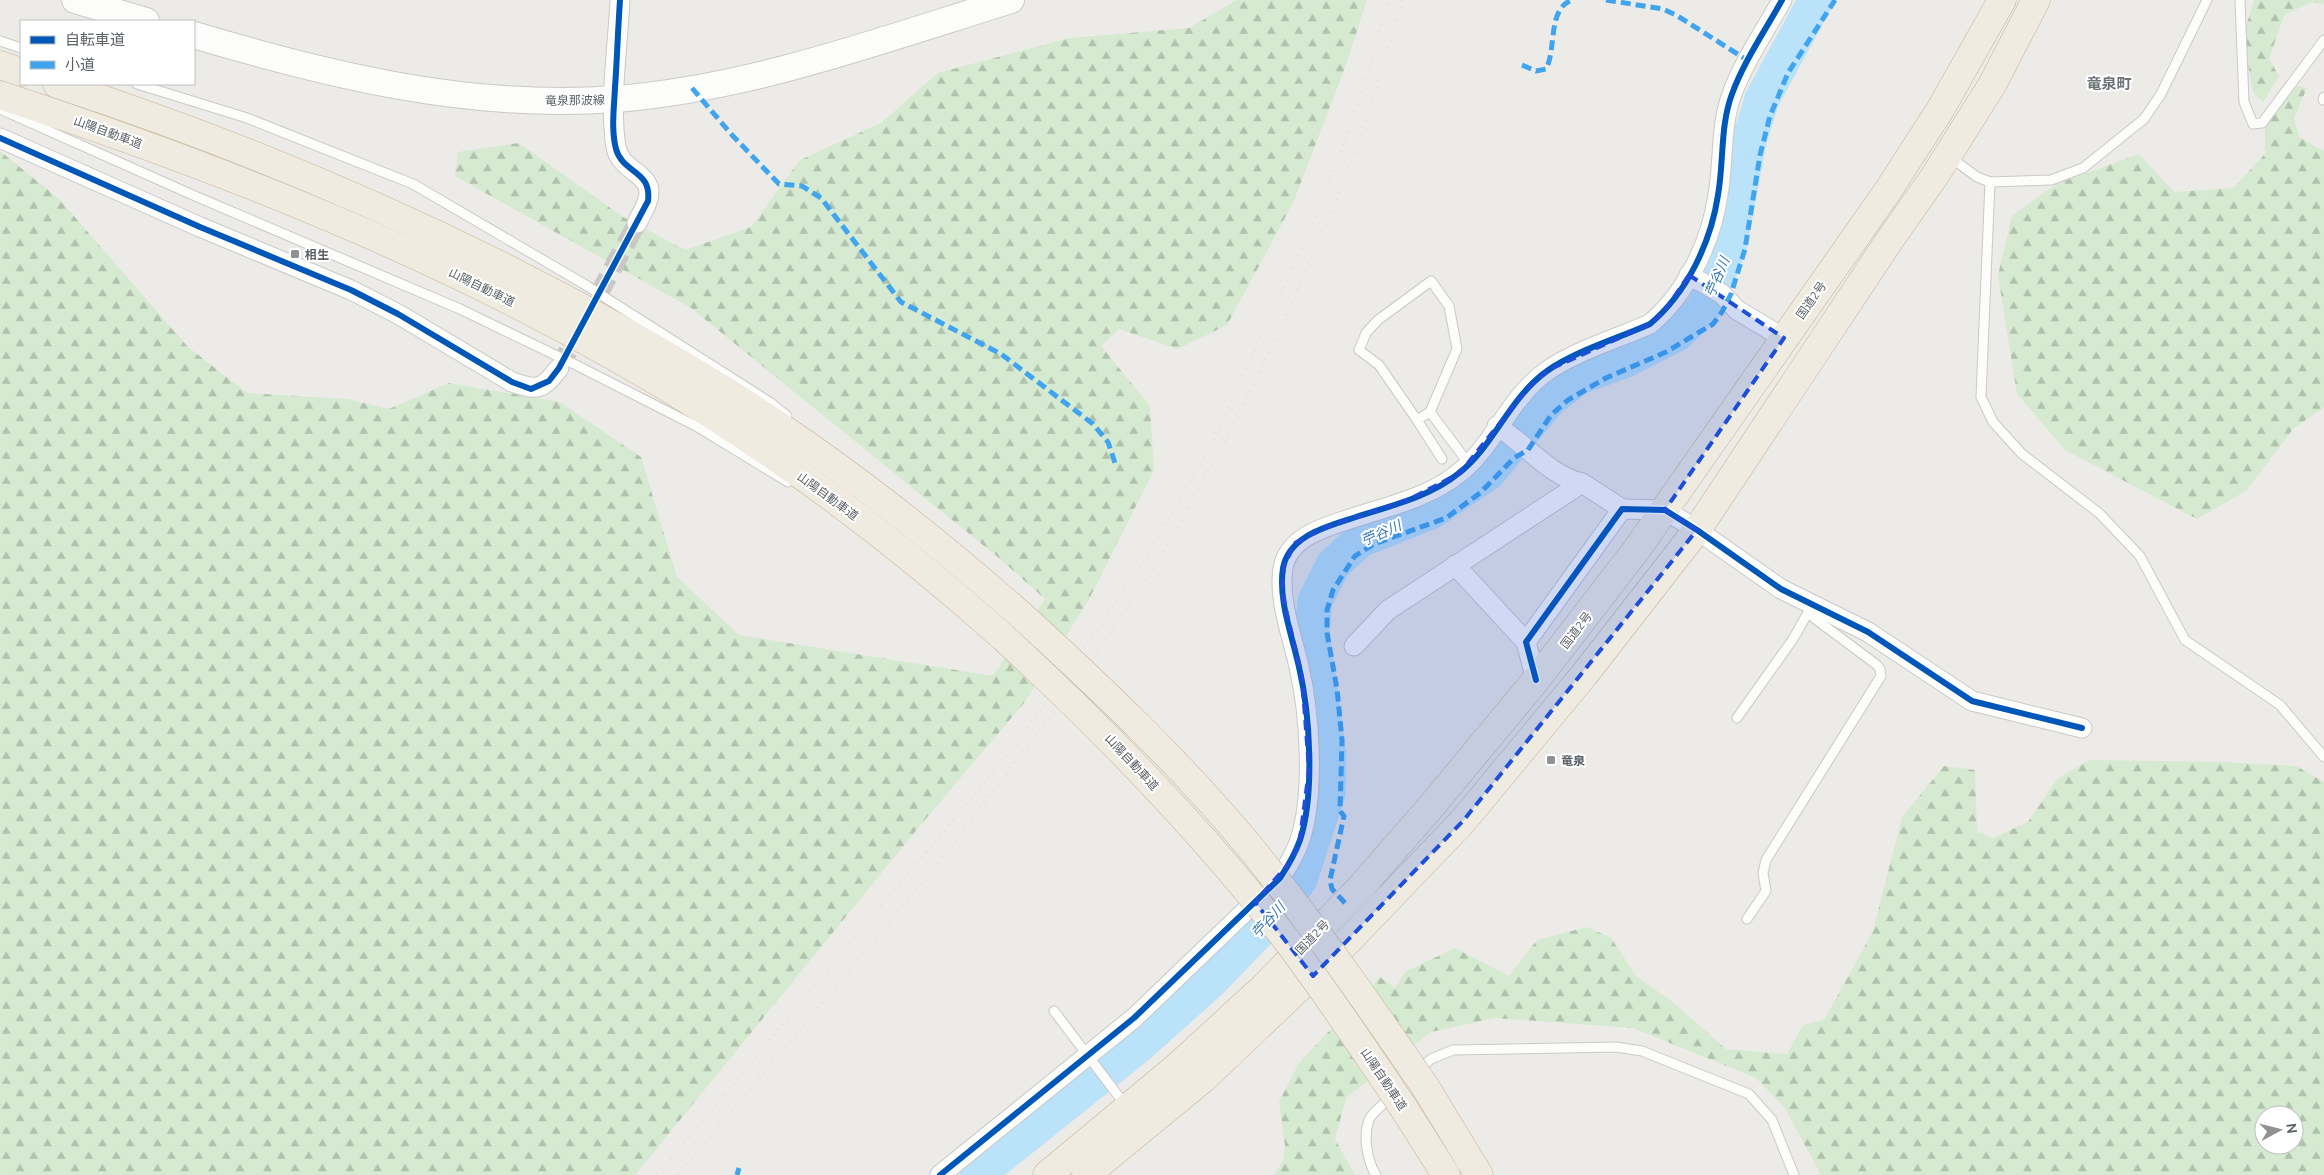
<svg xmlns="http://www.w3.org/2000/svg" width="2324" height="1175" font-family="Ubuntu,'Noto Sans JP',sans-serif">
  <defs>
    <pattern id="forest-firs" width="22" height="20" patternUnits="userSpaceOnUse" patternTransform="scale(1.25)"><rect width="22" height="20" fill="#d5ead0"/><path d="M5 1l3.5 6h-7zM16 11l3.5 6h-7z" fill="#b0c1ad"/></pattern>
  </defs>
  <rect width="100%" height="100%" fill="#edebe7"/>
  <g fill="url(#forest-firs)" fill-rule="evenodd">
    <polygon points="1237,0 1367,0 1346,65 1293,203 1227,325 1178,349 1119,329 1101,346 1150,406 1154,470 1088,601 1024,703 919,827 635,1175 0,1175 0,151 59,199 188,347 247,393 348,399 389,409 449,383 560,402 641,457 677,577 739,635 993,676 1045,599 999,558 691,308 455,176 458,152 519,143 623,217 685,250 751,227 800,160 881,123 938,73 1070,38 1189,28"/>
    <polygon points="2254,0 2324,0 2324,4 2313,2 2284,15 2269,59 2279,76 2263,102 2253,92 2243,37"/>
    <polygon points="2298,86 2307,88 2294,118 2299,137 2324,151 2324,407 2293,429 2246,491 2197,519 2065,450 2017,394 1998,275 2012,216 2056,184 2139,154 2174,192 2233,188 2265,154 2265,117"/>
    <path d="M 2090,760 L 2223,762 L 2296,766 L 2324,782 L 2324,1175 L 1821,1175 L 1785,1108 L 1756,1078 L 1633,1028 L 1495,1018 L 1431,1032 L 1346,1098 L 1335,1139 L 1355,1175 L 1274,1175 L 1283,1161 L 1285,1145 L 1279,1102 L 1299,1063 L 1380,977 L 1395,988 L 1405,972 L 1455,948 L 1509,976 L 1537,940 L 1587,927 L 1611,938 L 1636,976 L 1670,1000 L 1726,1049 L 1787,1054 L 1803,1025 L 1824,1020 L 1873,931 L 1902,817 L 1944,766 L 1975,770 L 1977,831 L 1993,838 L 2028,822 L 2058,778 ZM 2264,1115 L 2294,1115 L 2294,1145 L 2264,1145 Z"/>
  </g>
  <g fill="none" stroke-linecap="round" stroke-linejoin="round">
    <polyline stroke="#bae2f8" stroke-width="35" points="977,1175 1138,1046 1211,981 1280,909 1300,879 1328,793 1329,755 1312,631 1315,601 1333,565 1360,540 1431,512 1488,473 1550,399 1579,377 1626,360 1677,334 1704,308 1729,248 1749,141 1762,99 1816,0"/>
    <polyline stroke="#c9c8c7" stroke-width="19" stroke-dasharray="19 9" stroke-linecap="butt" points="559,368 637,223"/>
    <defs>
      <g id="lane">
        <polyline points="2240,0 2244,102 2253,124 2262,123 2324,40"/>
        <polyline points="0,41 21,48"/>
        <polyline points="137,84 247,118 413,184 584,284 771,403 787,416"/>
        <polyline points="2323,100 2324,97"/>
        <polyline points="0,109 195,196 460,309 576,365 696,426 788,482"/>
        <polyline points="1950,157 1977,177 1990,182 2051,180 2083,168 2144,119 2161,94 2207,0"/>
        <polyline points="1990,182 1981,397 1993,422 2022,454 2099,513 2140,556 2185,640 2280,705 2324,757"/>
        <polyline points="1430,412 1417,420 1379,365 1359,350 1366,333 1378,320 1431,281 1449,306 1457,349 1430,412 1469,464"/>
        <polyline points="1417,420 1442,459"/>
        <polyline points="1737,718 1793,639 1809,611"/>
        <polyline points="1747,919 1766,891 1763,873 1766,860 1881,676 1880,669 1877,665 1814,618 1809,611 1809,603"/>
        <polyline points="1054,1011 1126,1106"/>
        <polyline points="1417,1072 1431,1059 1453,1050 1616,1047 1642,1051 1749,1094 1772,1120 1794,1175"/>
        <path d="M 1376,1175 C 1367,1161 1363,1136 1369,1120 C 1372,1112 1385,1103 1392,1097"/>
      </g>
      <g id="street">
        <path d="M 620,0 C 618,44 609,104 616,147 C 620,173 658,173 647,202 C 645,209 640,216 637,223"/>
        <path d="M 0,138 L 200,227 L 351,290 L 398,314 L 512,382 C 538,391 542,390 559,368"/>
        <polyline points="1689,275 1722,294 1737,310 1784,338"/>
        <path d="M 1497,426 C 1526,444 1548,475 1582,483"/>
        <polyline points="1455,565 1526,642"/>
        <polyline points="1354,646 1388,610 1582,483 1622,509"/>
        <polyline points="1536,680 1526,642 1622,509 1665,510 1697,530 1781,589 1868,632 1972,701 2082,728"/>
        <path d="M 940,1175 L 1134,1018 L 1280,878 C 1288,866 1295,854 1300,840 C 1315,794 1310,714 1299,667 C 1292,635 1278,600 1283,568 C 1289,535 1329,526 1356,517 C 1390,506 1430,497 1459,473 C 1494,446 1509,398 1547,371 C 1575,351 1619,338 1650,324 C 1687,293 1711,242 1718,195 C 1724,161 1720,126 1732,94 C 1744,61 1765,31 1782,0"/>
      </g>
      <g id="secondary">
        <polyline points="75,0 146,21"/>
        <path d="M 194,35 C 331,76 472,110 616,99 C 752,88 882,40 1011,0"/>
      </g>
      <g id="highway">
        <polyline points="0,65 21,72"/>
        <path d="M 57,84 C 291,161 516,261 725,391 C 830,456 929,534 1022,616"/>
        <path d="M 0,95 C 246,176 489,274 709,413 C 813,479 911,555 1003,637"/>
        <polyline points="1426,1088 1479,1175"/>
        <polyline points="1403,1107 1446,1175"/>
        <polyline points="1047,1175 1178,1066 1264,987 1360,888 1429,809 1536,680 1637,549 1887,192 1940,110 2002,0"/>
        <polyline points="1086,1175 1204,1078 1348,941 1463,821 1584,675 1697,530 1889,241 1934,177 1992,85 2036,0"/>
      </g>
    </defs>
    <use href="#lane" stroke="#c9c9c9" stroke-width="11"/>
    <use href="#street" stroke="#c9c9c9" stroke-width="21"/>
    <use href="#secondary" stroke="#c9c9c9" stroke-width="28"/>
    <use href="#highway" stroke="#c5b293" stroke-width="29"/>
    <use href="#lane" stroke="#fcfcfb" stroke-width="9"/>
    <use href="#street" stroke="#fcfcfb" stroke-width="19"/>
    <use href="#secondary" stroke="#fcfcfb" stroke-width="26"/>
    <use href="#highway" stroke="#f0ebe1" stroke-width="28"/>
    <g stroke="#e3e3e3" stroke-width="4" stroke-dasharray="1 6" stroke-linecap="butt">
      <polyline points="657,1175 998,766 1049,699 1138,570 1210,448 1309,232 1352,123 1389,0"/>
      <polyline points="678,1175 929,875 1058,706 1150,575 1220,451 1265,361 1322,235 1363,131 1402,0"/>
    </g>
    <defs>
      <g id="highway-bridge">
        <path d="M 1022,616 C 1102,689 1181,764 1250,847 C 1313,924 1370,1006 1426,1088"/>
        <path d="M 1003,637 C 1103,729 1198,826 1282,934 C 1325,990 1364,1049 1403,1107"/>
      </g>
    </defs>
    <use href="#highway-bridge" stroke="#c5b293" stroke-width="29" stroke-linecap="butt"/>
    <use href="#highway-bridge" stroke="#f0ebe1" stroke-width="28"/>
    <g stroke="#40a5ee" stroke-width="5" stroke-dasharray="10 5" stroke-linecap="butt">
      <polyline points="1606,0 1663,9 1676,15 1747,60"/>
      <path d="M 1522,65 L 1536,71 L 1546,69 C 1557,48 1547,9 1572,0"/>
      <polyline points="692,88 732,135 779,184 802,186 821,198 901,302 1001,354 1093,424 1108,442 1116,466"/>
      <polyline points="1345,903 1332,889 1330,880 1344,816 1340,811 1342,740 1337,689 1327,633 1327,610 1333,590 1355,556 1374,544 1446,518 1480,493 1514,458 1528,450 1551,415 1568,400 1606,378 1666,352 1713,324 1722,312 1731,294 1745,249 1760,155 1770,116 1788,73 1835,0"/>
      <polyline points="737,1175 739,1168"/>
    </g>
    <defs>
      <g id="cycleway">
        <path d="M 0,138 L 200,227 L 351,290 L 398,314 L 512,382 L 531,389 L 549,381 L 559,368 L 648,201 C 652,170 623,174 616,149 C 611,130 614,108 615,88 C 617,59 618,29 620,0"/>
        <polyline points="1536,680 1526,642 1622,509 1665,510 1697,530 1781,589 1868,632 1972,701 2082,728"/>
        <path d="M 940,1175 L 1134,1018 L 1280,878 C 1288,866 1295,854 1300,840 C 1315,794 1310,714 1299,667 C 1292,635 1278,600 1283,568 C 1289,535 1329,526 1356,517 C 1390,506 1430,497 1459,473 C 1494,446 1509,398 1547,371 C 1575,351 1619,338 1650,324 C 1687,293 1711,242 1718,195 C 1724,161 1720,126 1732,94 C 1744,61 1765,31 1782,0"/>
      </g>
    </defs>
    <use href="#cycleway" stroke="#fff" stroke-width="9"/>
    <use href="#cycleway" stroke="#0057b8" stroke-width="6"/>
  </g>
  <path fill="#1d4ed8" fill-opacity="0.2" stroke="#1d4ed8" stroke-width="4" stroke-dasharray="10 6" stroke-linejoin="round" d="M 1689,275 L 1784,338 L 1665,510 L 1697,530 L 1463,821 L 1313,976 L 1255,902 L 1292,860 L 1300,838 L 1309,770 L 1302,677 L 1282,593 L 1284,566 L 1295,543 L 1321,529 L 1410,499 L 1460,473 L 1528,388 L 1548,370 L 1650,324 L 1664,312 Z"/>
  <g fill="#8f9193" stroke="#fff" stroke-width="2">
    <rect x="290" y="249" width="10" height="10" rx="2.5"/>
    <rect x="1546" y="755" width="10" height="10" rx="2.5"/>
  </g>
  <g text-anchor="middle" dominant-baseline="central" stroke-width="4" stroke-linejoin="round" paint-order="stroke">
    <g font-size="12" fill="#5c6166" stroke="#fff">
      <text transform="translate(575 100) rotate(-1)">竜泉那波線</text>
      <text transform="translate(108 132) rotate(20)">山陽自動車道</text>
      <text transform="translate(482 287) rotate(26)">山陽自動車道</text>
      <text transform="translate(1811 300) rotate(-55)">国道2号</text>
      <text transform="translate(828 496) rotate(36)">山陽自動車道</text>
      <text transform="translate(1576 630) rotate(-52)">国道2号</text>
      <text transform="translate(1132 762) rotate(47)">山陽自動車道</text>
      <text transform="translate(1312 937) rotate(-46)">国道2号</text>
      <text transform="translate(1384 1079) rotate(56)">山陽自動車道</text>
    </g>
    <g font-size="12" font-weight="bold" fill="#5c6166" stroke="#fff" text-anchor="start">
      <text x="305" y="254">相生</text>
      <text x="1561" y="760">竜泉</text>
    </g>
    <g font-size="14" font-style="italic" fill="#367ab0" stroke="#fff">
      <text transform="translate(1717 277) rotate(-67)">苧谷川</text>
      <text transform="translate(1381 533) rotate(-24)">苧谷川</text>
      <text transform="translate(1268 920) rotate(-48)">苧谷川</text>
    </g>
    <g font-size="15" font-weight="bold" fill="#6d7378" stroke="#fff">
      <text x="2109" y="83">竜泉町</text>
    </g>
  </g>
  <rect x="20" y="20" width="175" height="65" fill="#ffffff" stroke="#bec0c2"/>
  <rect x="30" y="36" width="25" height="8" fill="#0057b8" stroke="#bec0c2"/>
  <text x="65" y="45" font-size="15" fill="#5c6166">自転車道</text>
  <rect x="30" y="61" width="25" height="8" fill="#40a5ee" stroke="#bec0c2"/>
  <text x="65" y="70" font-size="15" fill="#5c6166">小道</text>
  <g transform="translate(2279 1130) rotate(83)"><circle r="24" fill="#ffffff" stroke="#bec0c2"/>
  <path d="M0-4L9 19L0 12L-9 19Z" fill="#8f9193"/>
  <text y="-8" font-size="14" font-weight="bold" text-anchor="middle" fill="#5c6166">N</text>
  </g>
</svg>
